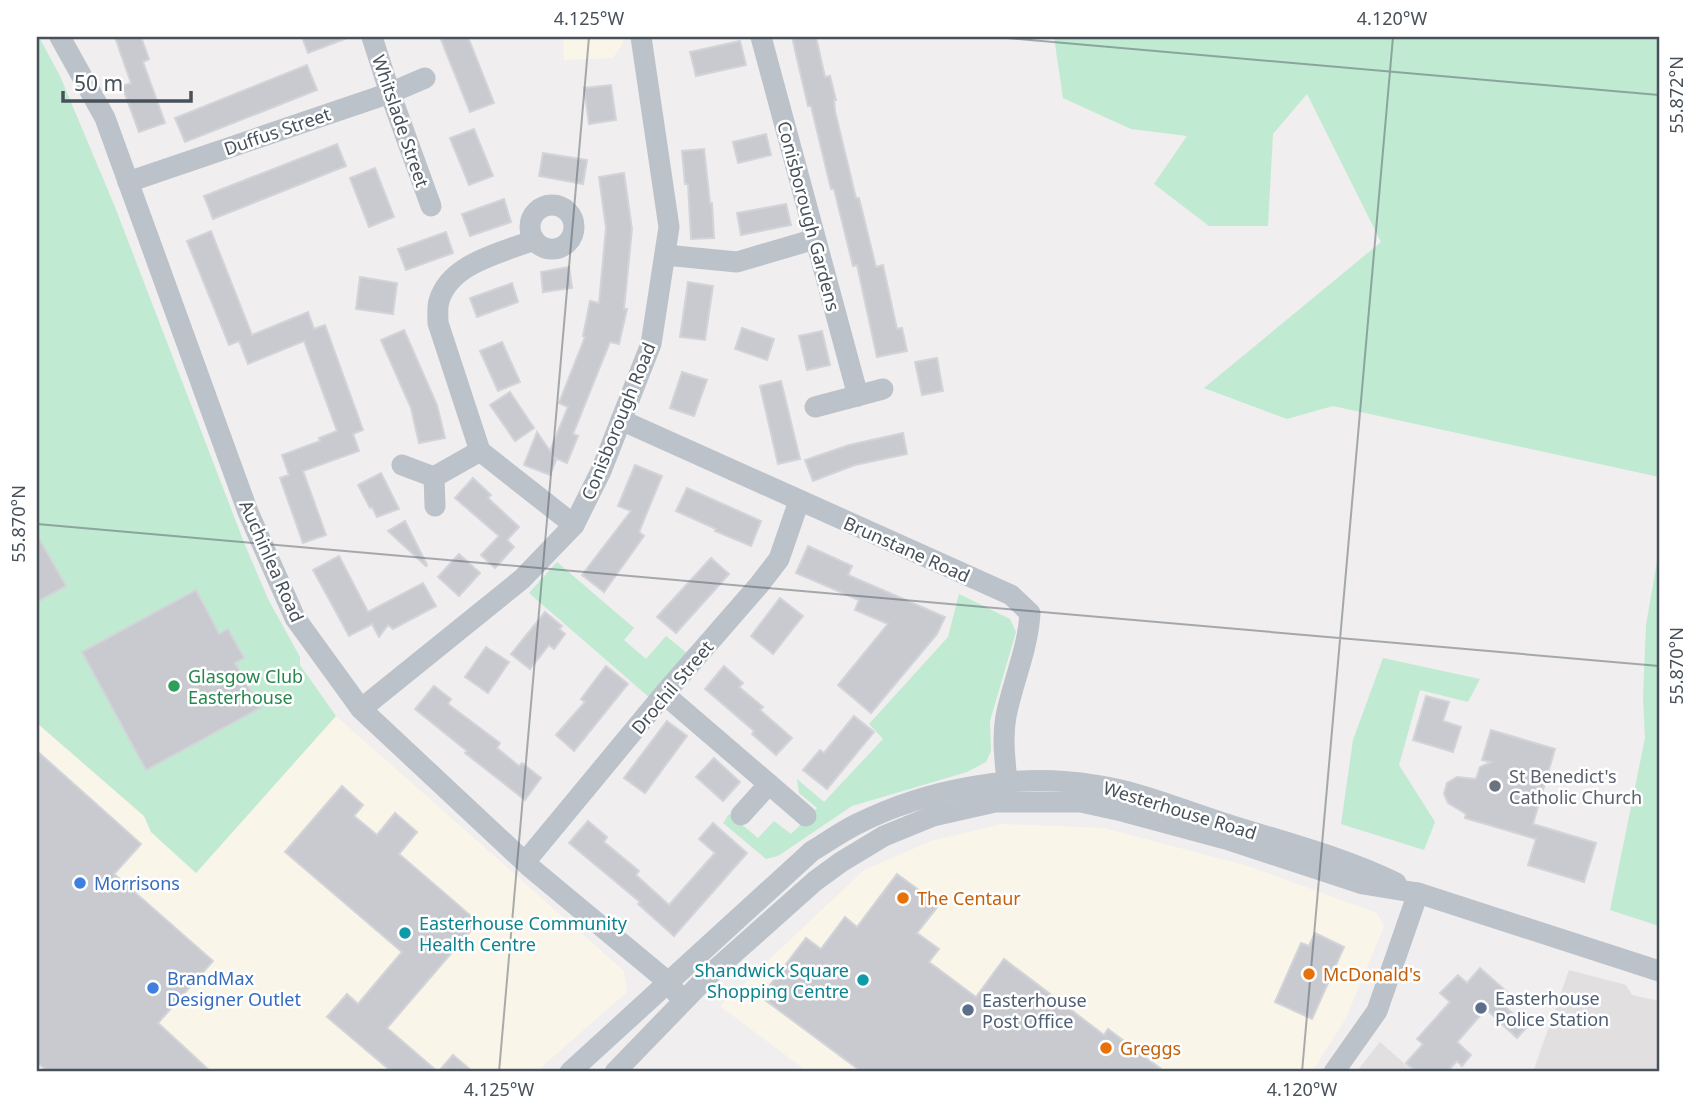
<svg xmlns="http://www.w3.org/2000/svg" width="1696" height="1109" font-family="'Noto Sans',sans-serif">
  <rect width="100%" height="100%" fill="#f0eeee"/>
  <g fill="#faf5e9">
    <polygon points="563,37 622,37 623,43 613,58 564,60"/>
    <polygon points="336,716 624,971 627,992 536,1072 37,1072 37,723 144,816 151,832 196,873"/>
    <polygon points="1002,824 1104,828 1248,866 1377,913 1384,926 1346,1018 1312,1072 808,1072 720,1006 864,870 931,841"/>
  </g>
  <g fill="#e1dfdf">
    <polygon points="1569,970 1626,985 1632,995 1659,1001 1659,1072 1533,1072"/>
    <polygon points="1380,1042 1414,1072 1356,1072"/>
  </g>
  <g fill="#c0ead2">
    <polygon points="37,37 39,37 60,76 115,207 245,545 268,599 300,657 300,665 336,716 196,873 151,832 144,816 37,723"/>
    <polygon points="1054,37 1659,37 1659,477 1333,406 1287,419 1204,388 1381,242 1307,94 1273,134 1268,226 1209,226 1154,184 1187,136 1131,129 1063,98"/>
    <polygon points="1659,550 1659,926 1610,910 1645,738 1643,697 1646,625"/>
    <polygon points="557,562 634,628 624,640 646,659 666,636 688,654 650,698 529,593"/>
    <polygon points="959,594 1010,619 1016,632 990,721 991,751 986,762 967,772 852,806 778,856 766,859 723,823 729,814 758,838 774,821 791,834 817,808 799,793 797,779 824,802 883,739 869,724 948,637"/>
    <polygon points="1383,658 1480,679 1468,702 1420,690 1399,765 1435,822 1424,850 1341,824 1353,740"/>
  </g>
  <g fill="#c9cad0" stroke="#d3d4d9" stroke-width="2">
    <polygon points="115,37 141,37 149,59 143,62 165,123 139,132 122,86 131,83"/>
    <polygon points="302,37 346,37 347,38 308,53"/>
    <polygon points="440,37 468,37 494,103 470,112"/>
    <polygon points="792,37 816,37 825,77 830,76 836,100 834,100 835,111 856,198 859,198 876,267 883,265 897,329 902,328 907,351 877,357 857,265 853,266 834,189 831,189 811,106 808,106"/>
    <polygon points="740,41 746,65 696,76 690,52"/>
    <polygon points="307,65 317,90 185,142 175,118"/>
    <polygon points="611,85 616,120 589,124 584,88"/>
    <polygon points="474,129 493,176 469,185 450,138"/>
    <polygon points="766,134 771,155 738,163 733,142"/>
    <polygon points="337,144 346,166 213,219 204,196"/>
    <polygon points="704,149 710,203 712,203 714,238 691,239 688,184 685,184 682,151"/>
    <polygon points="543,153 587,160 583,184 539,176"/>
    <polygon points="375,168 394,217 369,227 350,178"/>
    <polygon points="624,173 632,229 624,309 627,309 619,344 610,342 573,434 578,436 567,463 553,457 556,460 550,475 524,465 537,432 550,451 568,407 559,403 585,337 583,336 590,301 599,303 606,228 599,177"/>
    <polygon points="504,199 511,222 470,236 462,214"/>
    <polygon points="786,204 791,225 741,235 737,213"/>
    <polygon points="211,231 252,335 308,312 314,329 325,325 363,430 353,434 359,451 303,471 326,535 303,543 280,478 289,475 282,455 320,441 319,438 337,431 304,341 248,364 239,341 229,345 187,241"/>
    <polygon points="446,232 453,253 406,270 398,249"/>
    <polygon points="569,267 572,288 543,292 541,272"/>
    <polygon points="360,277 397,283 393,314 356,309"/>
    <polygon points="688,282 713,286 705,340 680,337"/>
    <polygon points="512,283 518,302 477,317 470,298"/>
    <polygon points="742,328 774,339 767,360 735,349"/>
    <polygon points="404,330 437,405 445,438 419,443 411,408 381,340"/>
    <polygon points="822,331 830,365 807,370 799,336"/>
    <polygon points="502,342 520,382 498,391 480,351"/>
    <polygon points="937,358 943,391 922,395 915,362"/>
    <polygon points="682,372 707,380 694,416 670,408"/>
    <polygon points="781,381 800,459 778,464 760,386"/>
    <polygon points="510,392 534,428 515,441 490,405"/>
    <polygon points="903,433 907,454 855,465 813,481 805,460 849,445"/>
    <polygon points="635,465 662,476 639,532 644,536 604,592 582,575 631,511 618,506"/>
    <polygon points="381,473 399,509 377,517 372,507 370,508 358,485"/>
    <polygon points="473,478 491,495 488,498 519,527 507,540 514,547 495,568 481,555 499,536 455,498"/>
    <polygon points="687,488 761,521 751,546 715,531 716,529 676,511"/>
    <polygon points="405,521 427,565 426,566 388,531"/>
    <polygon points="37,535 66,586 37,602"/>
    <polygon points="808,546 852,566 848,575 945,617 937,634 871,713 838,685 888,624 855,610 859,600 796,573"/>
    <polygon points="459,554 480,573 459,596 438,577"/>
    <polygon points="339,556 368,612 423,583 436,606 393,629 388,625 379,637 372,624 349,636 313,570"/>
    <polygon points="711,558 729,574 676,633 657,617"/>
    <polygon points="196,590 219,634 228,629 237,645 244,658 235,663 260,708 146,770 82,652"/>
    <polygon points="780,598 803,616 773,654 751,636"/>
    <polygon points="545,612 562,626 559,629 565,634 554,649 549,645 530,669 511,654"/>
    <polygon points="486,647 509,662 488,693 465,677"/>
    <polygon points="606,666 628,684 574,751 556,735 585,702 581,699"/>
    <polygon points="724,666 743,683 739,687 763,707 760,710 792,738 776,755 752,734 754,731 705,689"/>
    <polygon points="434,686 451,699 448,704 500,743 497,748 519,766 522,763 541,778 525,800 465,753 467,751 415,709"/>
    <polygon points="1426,696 1449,702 1443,721 1461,727 1453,752 1413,740"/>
    <polygon points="854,716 874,732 827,789 803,770 820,750 824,753"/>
    <polygon points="667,721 687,736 645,793 624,778"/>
    <polygon points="1491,730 1555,749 1533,824 1596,843 1584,882 1528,865 1536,839 1465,818 1466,814 1448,803 1444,794 1447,783 1457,777 1476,779 1480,767 1491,762 1482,760"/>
    <polygon points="37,751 141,844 114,874 213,961 158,1023 211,1072 48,1072 37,1062"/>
    <polygon points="714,758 740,782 723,801 696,777"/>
    <polygon points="342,786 363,805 354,816 377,835 395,813 417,832 399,854 478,922 387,1028 438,1072 392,1072 327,1017 347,994 358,1004 402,952 285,852"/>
    <polygon points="588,821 607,837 604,842 639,871 636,875 669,905 715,853 699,839 713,823 747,853 674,936 638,904 640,902 569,843"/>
    <polygon points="897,874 939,905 917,933 939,949 929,962 976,997 1004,959 1104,1035 1108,1029 1165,1072 862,1072 761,997 806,938 821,949 845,917 857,927"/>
    <polygon points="1315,933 1344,947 1312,1019 1275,1002 1301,943 1309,946"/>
    <polygon points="1480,968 1506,991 1498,1000 1527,1027 1517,1038 1486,1009 1457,1042 1471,1055 1462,1066 1457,1061 1447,1072 1416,1072 1406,1063 1423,1044 1417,1039 1450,1002 1440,993 1458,975 1467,983"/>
    <polygon points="453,1055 473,1072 438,1072"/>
  </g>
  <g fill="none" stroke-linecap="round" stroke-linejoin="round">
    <g stroke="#bbc2ca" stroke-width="21">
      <polyline points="60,37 105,118 248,512 295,618 361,709 531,868 667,981 682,1000"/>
      <polyline points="372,37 390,93 431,206"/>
      <polyline points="761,37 858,396"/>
      <polyline points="128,182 390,93 425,78"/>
      <circle cx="552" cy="227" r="22"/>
      <path d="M 534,240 C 501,253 450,263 439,301 C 437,308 438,316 438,323 L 480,451 L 574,525"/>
      <polyline points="665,255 737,262 815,239"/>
      <polyline points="815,407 883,389"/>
      <path d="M 621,420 L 1011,595 L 1030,613 C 1028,649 1013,681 1006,716 C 1002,738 1005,760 1007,782"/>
      <polyline points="402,465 434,477 435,506"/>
      <polyline points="434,477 480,451"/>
      <polyline points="664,694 806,816"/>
      <polyline points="361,709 522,579 574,525 601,471 651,344 669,227 641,37"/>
      <polyline points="741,815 769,784"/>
      <polyline points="525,862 664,694 759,585 779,559 799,501"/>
      <path d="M 570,1072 L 812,851 C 827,842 841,832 857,824 C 927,789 1016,772 1094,785 C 1143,792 1189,813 1236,827 C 1291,844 1345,858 1396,883"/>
      <polyline points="615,1072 707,977 815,881 841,862 884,836 933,816 995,802 1081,802 1122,811 1226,839 1363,884 1418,893 1659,971"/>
      <polyline points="1334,1072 1377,1011 1418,893"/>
    </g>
  </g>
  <path fill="none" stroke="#48515a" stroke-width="2" stroke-opacity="0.45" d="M 995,37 L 1659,95M 37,524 L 1659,666M 499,1072 L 589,37M 1302,1072 L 1393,37"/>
  <circle fill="#2e9e5b" stroke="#fff" stroke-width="2.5" cx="174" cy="686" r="7"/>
  <circle fill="#6b7280" stroke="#fff" stroke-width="2.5" cx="1495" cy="786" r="7"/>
  <g fill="#3f7fe0" stroke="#fff" stroke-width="2.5">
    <circle cx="80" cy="883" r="7"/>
    <circle cx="153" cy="988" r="7"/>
  </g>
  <g fill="#e8710a" stroke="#fff" stroke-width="2.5">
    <circle cx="903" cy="898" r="7"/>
    <circle cx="1309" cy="974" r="7"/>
    <circle cx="1106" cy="1048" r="7"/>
  </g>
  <g fill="#0f9aa8" stroke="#fff" stroke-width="2.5">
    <circle cx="405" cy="933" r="7"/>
    <circle cx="863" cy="980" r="7"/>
  </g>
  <g fill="#5c6f8a" stroke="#fff" stroke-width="2.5">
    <circle cx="1481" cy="1008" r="7"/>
    <circle cx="968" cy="1010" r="7"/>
  </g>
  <g text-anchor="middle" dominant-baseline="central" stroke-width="5" stroke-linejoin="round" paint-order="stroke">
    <g font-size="18" fill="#48515a" stroke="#fff">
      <text transform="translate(401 121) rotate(71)">Whitslade Street</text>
      <text transform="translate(277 131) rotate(-19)">Duffus Street</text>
      <text transform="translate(809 216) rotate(75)">Conisborough Gardens</text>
      <text transform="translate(618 421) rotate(-68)">Conisborough Road</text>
      <text transform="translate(907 549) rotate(24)">Brunstane Road</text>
      <text transform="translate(272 561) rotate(66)">Auchinlea Road</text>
      <text transform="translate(672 687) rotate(-50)">Drochil Street</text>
      <text transform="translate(1180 810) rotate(17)">Westerhouse Road</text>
    </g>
    <g font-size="18" fill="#27864d" stroke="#fff" text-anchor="start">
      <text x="188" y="676">Glasgow Club<tspan x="188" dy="21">Easterhouse</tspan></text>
    </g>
    <g font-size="18" fill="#5b616d" stroke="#fff" text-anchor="start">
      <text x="1509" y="776">St Benedict's<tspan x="1509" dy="21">Catholic Church</tspan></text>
    </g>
    <g font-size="18" fill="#366cbe" stroke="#fff" text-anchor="start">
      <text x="94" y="883">Morrisons</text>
      <text x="167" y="978">BrandMax<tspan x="167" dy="21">Designer Outlet</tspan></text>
    </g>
    <g font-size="18" fill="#c56008" stroke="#fff" text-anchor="start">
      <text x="917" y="898">The Centaur</text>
      <text x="1323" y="974">McDonald's</text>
      <text x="1120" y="1048">Greggs</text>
    </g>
    <g font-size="18" fill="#0d838f" stroke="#fff" text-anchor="start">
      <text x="419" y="923">Easterhouse Community<tspan x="419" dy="21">Health Centre</tspan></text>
      <text x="849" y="970" text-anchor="end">Shandwick Square<tspan x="849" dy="21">Shopping Centre</tspan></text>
    </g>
    <g font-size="18" fill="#4e5e75" stroke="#fff" text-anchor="start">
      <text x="1495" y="998">Easterhouse<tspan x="1495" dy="21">Police Station</tspan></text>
      <text x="982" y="1000">Easterhouse<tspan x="982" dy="21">Post Office</tspan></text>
    </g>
  </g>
  <rect width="1696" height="1109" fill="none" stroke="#ffffff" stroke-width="77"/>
  <path d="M63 91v10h128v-10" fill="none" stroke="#48515a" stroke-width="3.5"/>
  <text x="74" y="91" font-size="21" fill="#48515a" stroke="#ffffff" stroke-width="5" paint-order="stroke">50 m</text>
  <rect x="38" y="38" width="1620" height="1032" fill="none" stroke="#48515a" stroke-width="2.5"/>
  <g font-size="18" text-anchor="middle" fill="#48515a">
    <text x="589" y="25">4.125°W</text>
    <text x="1392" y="25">4.120°W</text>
    <text transform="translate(1677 95) rotate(-90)" y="6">55.872°N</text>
    <text transform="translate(19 524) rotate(-90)" y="6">55.870°N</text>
    <text transform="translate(1677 666) rotate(-90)" y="6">55.870°N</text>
    <text x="499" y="1096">4.125°W</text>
    <text x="1302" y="1096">4.120°W</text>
  </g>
</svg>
